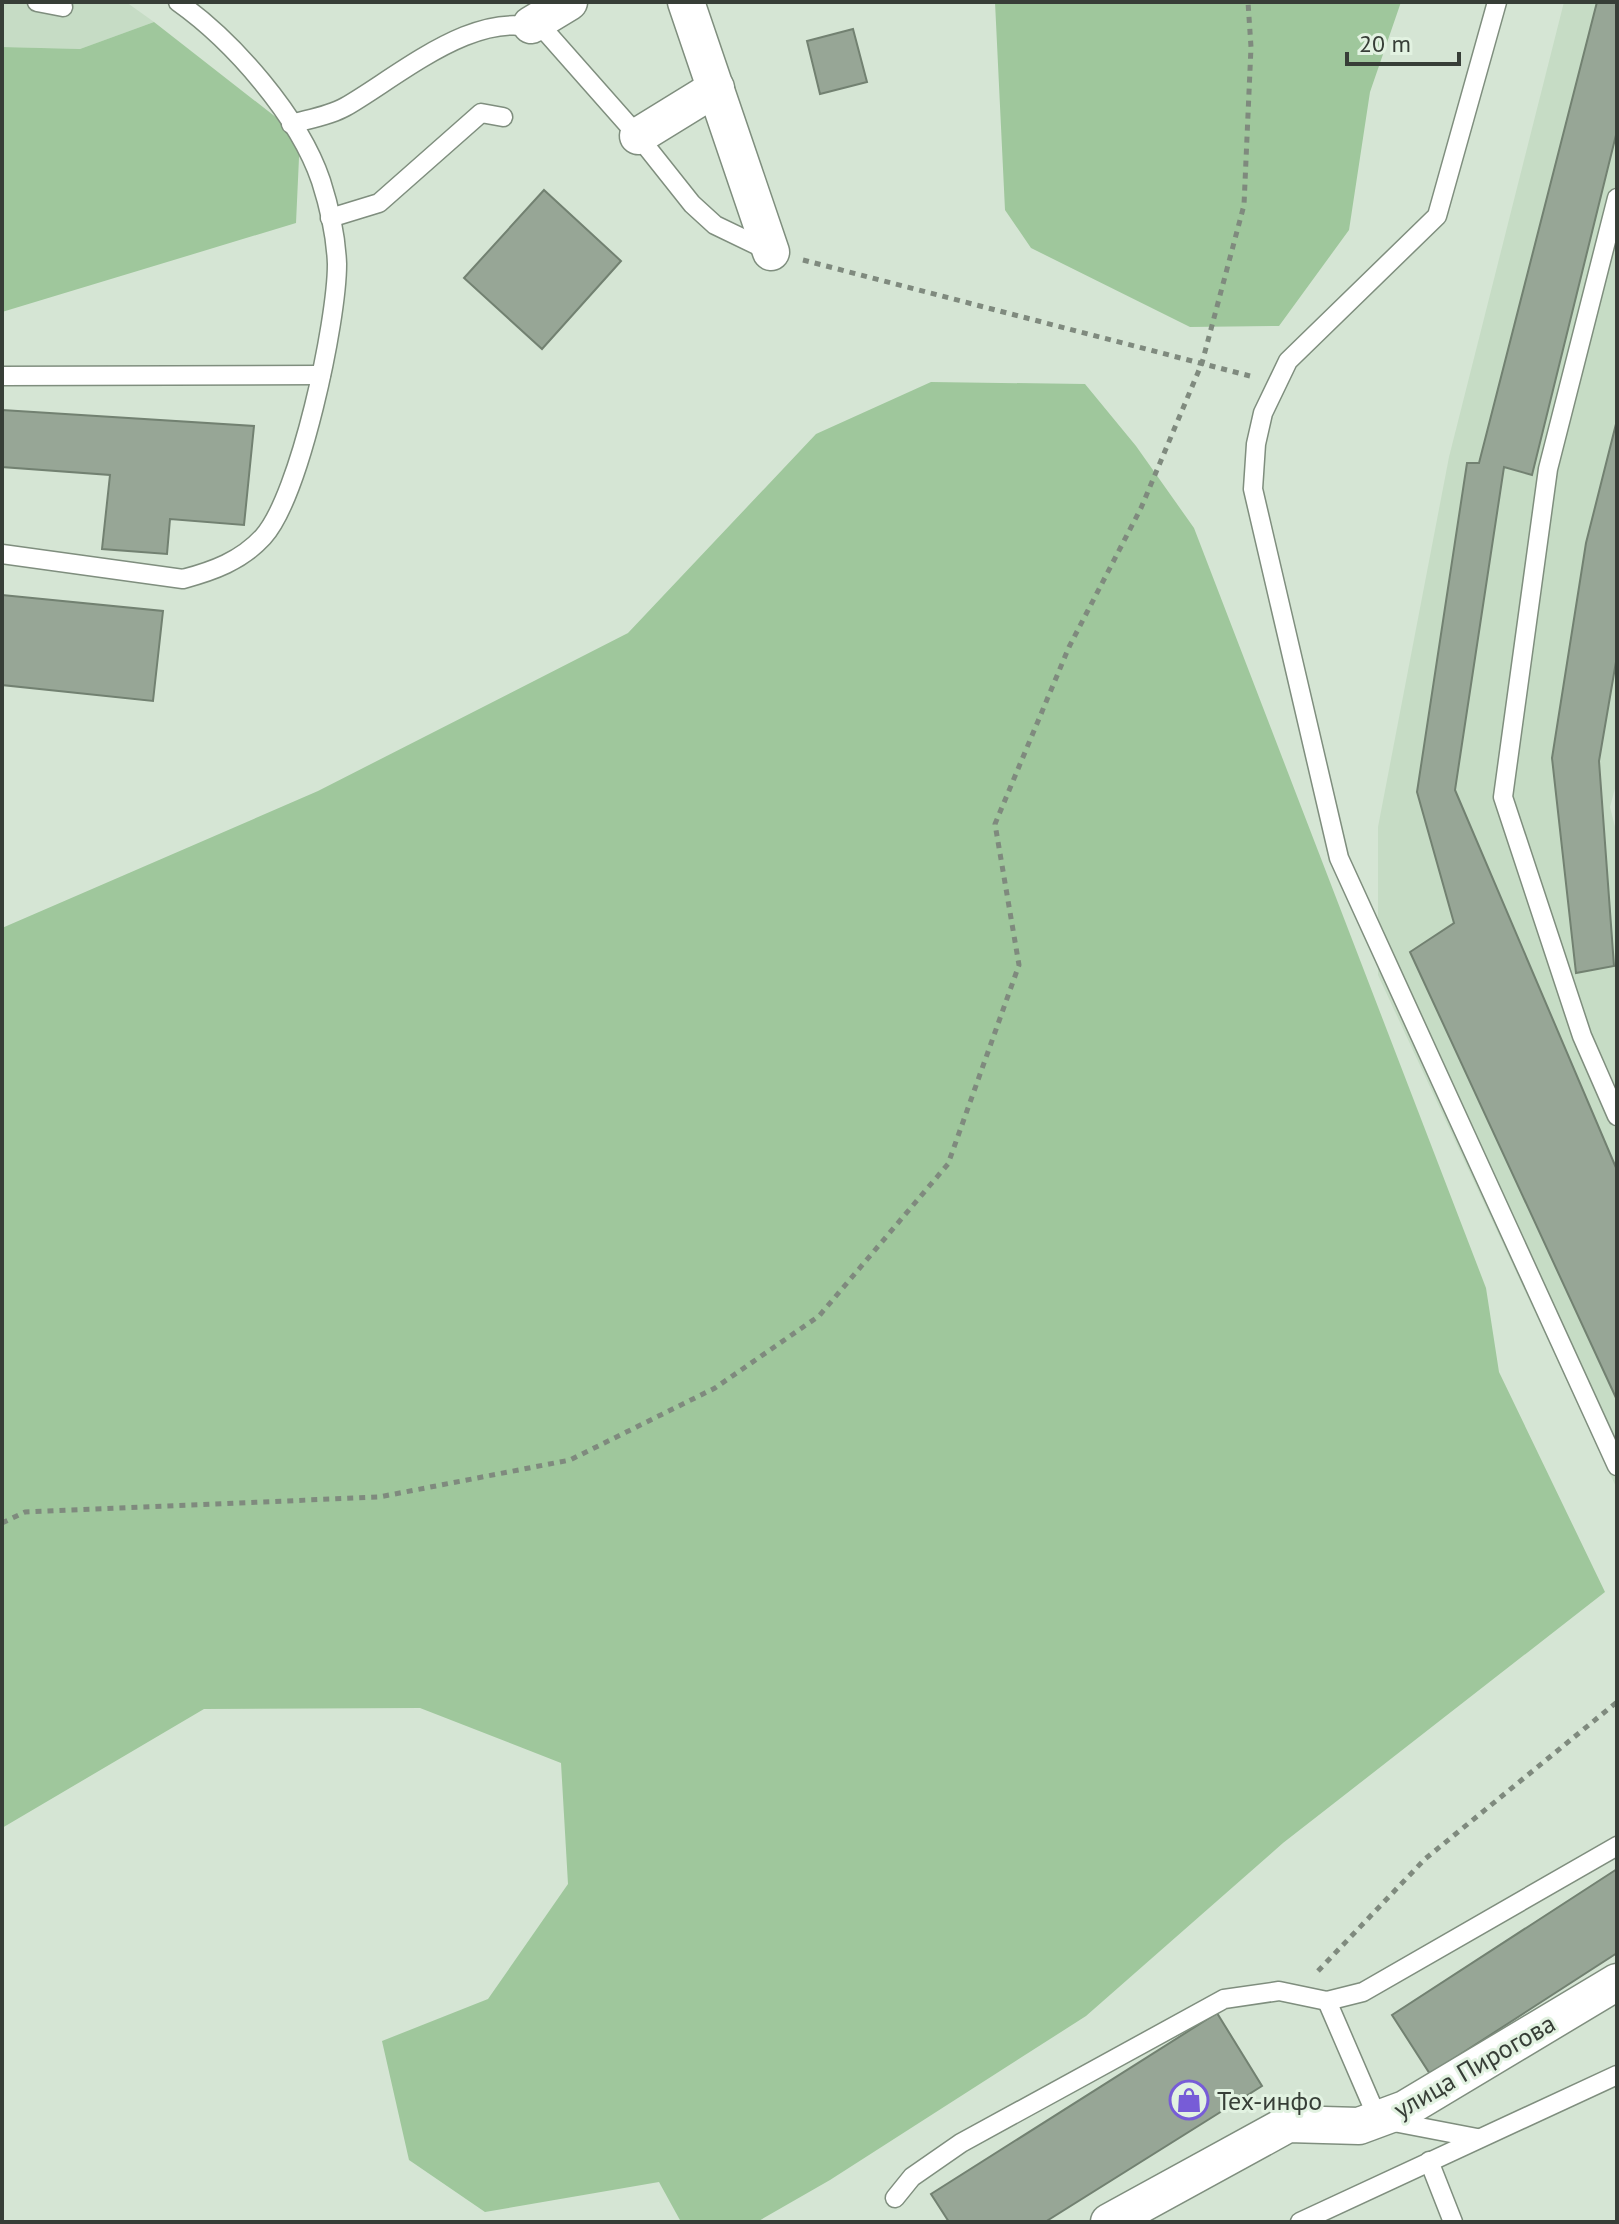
<svg xmlns="http://www.w3.org/2000/svg" width="1619" height="2224" font-family="'PT Sans',sans-serif">
  <rect width="100%" height="100%" fill="#d5e5d4"/>
  <g fill="#c6dcc5">
    <polygon points="2,2 126,2 154,22 80,49 2,47"/>
    <polygon points="1564,2 1617,2 1617,781 1610,807 1617,835 1617,1489 1378,975 1378,827 1449,457"/>
  </g>
  <g fill="#9fc79c">
    <polygon points="995,2 1401,2 1370,92 1349,230 1279,326 1190,327 1031,248 1005,210"/>
    <polygon points="154,22 300,136 296,223 2,312 2,47 80,49"/>
    <polygon points="931,382 1085,384 1136,446 1194,528 1486,1288 1499,1372 1605,1592 1283,1843 1086,2016 830,2180 757,2222 681,2222 659,2182 485,2212 409,2160 382,2041 488,1999 568,1884 561,1763 420,1708 204,1709 2,1828 2,928 318,791 628,633 816,434"/>
  </g>
  <g fill="#97a696" stroke="#728171" stroke-width="2">
    <polygon points="1597,2 1617,2 1617,131 1532,475 1504,467 1455,790 1617,1170 1617,1400 1410,952 1454,923 1417,792 1467,463 1479,463"/>
    <polygon points="853,29 867,82 820,94 807,41"/>
    <polygon points="544,190 621,261 542,349 464,278"/>
    <polygon points="2,410 254,426 244,525 170,519 167,554 102,549 110,475 2,467"/>
    <polygon points="1617,420 1617,656 1599,761 1614,966 1576,973 1552,758 1586,543"/>
    <polygon points="2,595 163,611 153,701 2,685"/>
    <polygon points="1617,1869 1617,1953 1430,2074 1392,2015"/>
    <polygon points="1217,2013 1262,2086 1045,2222 949,2222 931,2194"/>
  </g>
  <g fill="none" stroke-linecap="round" stroke-linejoin="round">
    <defs>
      <g id="service">
        <polyline points="37,2 63,7"/>
        <polyline points="1497,2 1437,216 1288,361 1263,413 1256,444 1253,489 1339,858 1617,1466"/>
        <path d="M 291,124 C 309,119 329,116 345,107 C 398,77 483,1 547,33 L 638,136 L 692,204 L 715,225 L 769,251"/>
        <polyline points="1617,198 1548,469 1503,797 1582,1036 1617,1116"/>
        <polyline points="330,218 379,203 481,113 503,117"/>
        <polyline points="2,376 321,375"/>
        <path d="M 2,554 L 183,579 C 213,571 241,561 263,537 C 300,496 337,322 337,264 C 336,237 329,206 321,181 C 299,116 233,41 178,2"/>
        <polyline points="1327,2001 1378,2119 1477,2138"/>
        <polyline points="1429,2161 1453,2222"/>
        <polyline points="895,2198 912,2177 961,2143 1224,1999 1279,1991 1327,2001 1363,1992 1617,1846"/>
        <polyline points="1300,2222 1617,2075"/>
      </g>
      <g id="minor">
        <polyline points="686,2 771,252"/>
        <polyline points="531,25 569,2"/>
        <polyline points="638,136 716,88"/>
        <polyline points="1109,2222 1288,2124 1359,2126 1405,2109 1617,1982"/>
      </g>
    </defs>
    <use href="#service" stroke="#7f8e7e" stroke-width="21"/>
    <use href="#minor" stroke="#7f8e7e" stroke-width="39"/>
    <g stroke="#7f8a7e" stroke-width="5" stroke-dasharray="6 6" stroke-linecap="butt">
      <polyline points="803,260 1250,376"/>
      <polyline points="2,1523 25,1512 379,1497 570,1460 715,1388 819,1316 948,1164 1019,965 995,824 1069,647 1141,508 1202,363 1244,205 1251,47 1248,2"/>
      <polyline points="1318,1971 1425,1859 1617,1702"/>
    </g>
    <use href="#service" stroke="#fff" stroke-width="18"/>
    <use href="#minor" stroke="#fff" stroke-width="36"/>
  </g>
  <defs>
    <symbol id="shop-ring" viewBox="-11 -11 22 22"><circle r="9.5" fill="#e2f2e1" stroke="#775cd7" stroke-width="1.5"/><path d="M-5-2.5h2.3a2.7 3.5 0 0 1 5.4 0H5L5.5 6h-11ZM-1.5-2.5h3a1.5 2.3 0 0 0-3 0Z" fill="#775cd7"/></symbol>
  </defs>
  <g fill-rule="evenodd">
    <use href="#shop-ring" x="1167" y="2078" width="44" height="44"/>
  </g>
  <g text-anchor="middle" dominant-baseline="central" stroke-width="6" stroke-linejoin="round" paint-order="stroke">
    <g font-size="26" fill="#373e37" stroke="#e2f2e1">
      <text transform="translate(1474 2066) rotate(-30)">улица Пирогова</text>
    </g>
    <g font-size="26" fill="#373e37" stroke="#e2f2e1" text-anchor="start">
      <text x="1217" y="2100">Тех-инфо</text>
    </g>
  </g>
  <rect width="1619" height="2224" fill="none" stroke="#373e37" stroke-width="8"/>
  <path d="M1347 52v12h112v-12" fill="none" stroke="#373e37" stroke-width="4"/>
  <text x="1359" y="52" font-size="24" fill="#373e37" stroke="#e2f2e1" stroke-width="6" paint-order="stroke">20 m</text>
</svg>
